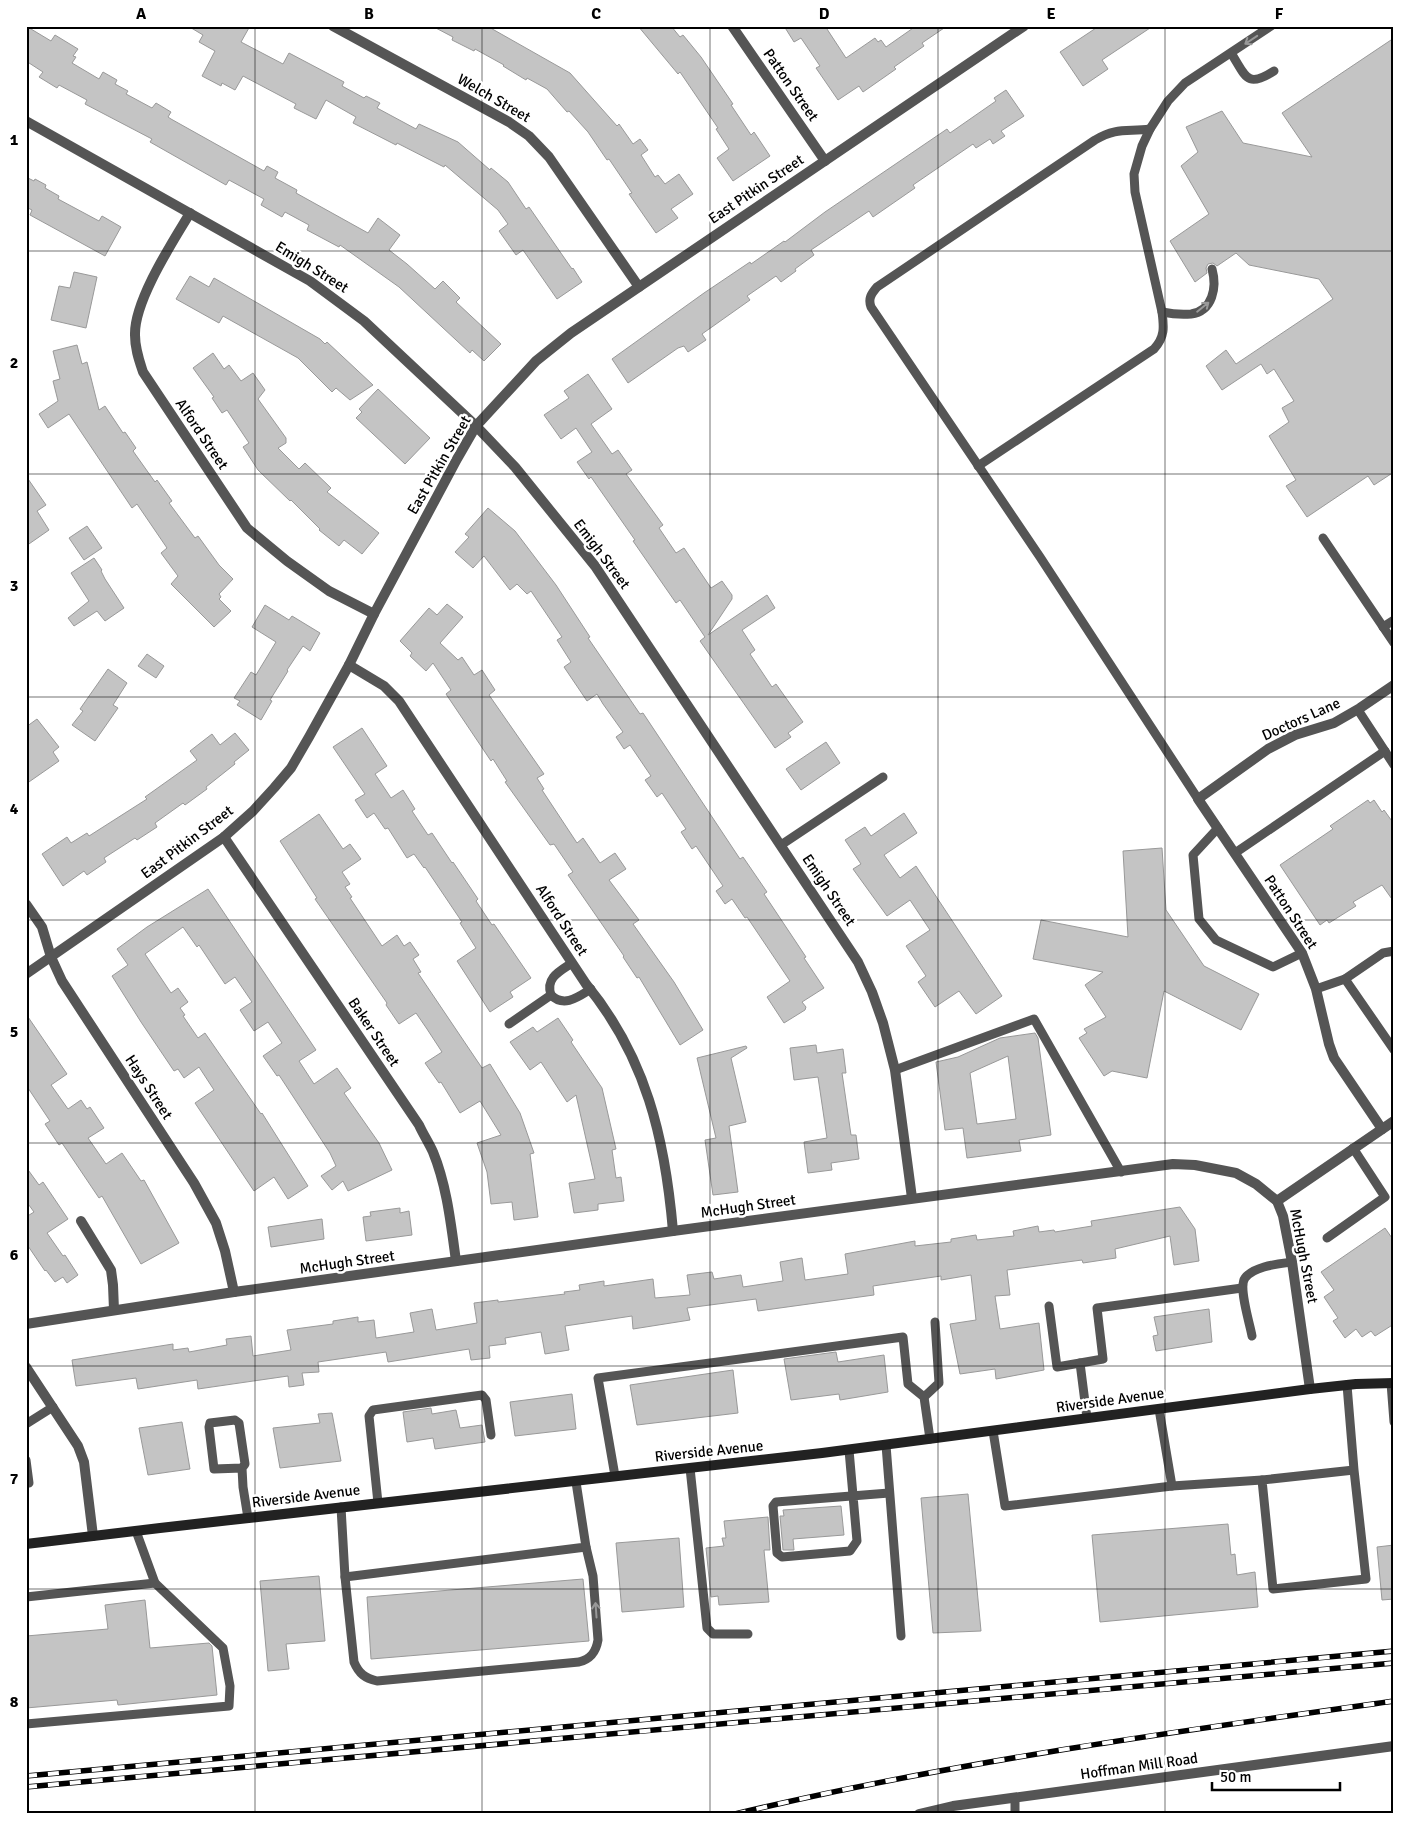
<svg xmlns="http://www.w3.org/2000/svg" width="1420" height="1840" font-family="Signika,sans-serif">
  <rect width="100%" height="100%" fill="#fff"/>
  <g fill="#c4c4c4" stroke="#999" fill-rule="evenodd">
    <polygon points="26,26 51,41 55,35 78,49 73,56 76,57 72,63 99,79 103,72 117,80 115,84 128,91 126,94 152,108 156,103 171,112 168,117 171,119 264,171 267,166 278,172 275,178 297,190 296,193 368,233 378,218 400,235 389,250 407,264 435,289 443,281 460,298 456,302 501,344 484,361 472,350 470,353 399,287 340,245 339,247 307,230 309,225 285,212 282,217 261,205 264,199 229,180 226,185 150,142 152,139 85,104 87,100 59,85 57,88 39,77 43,72 26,61"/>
    <polygon points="188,26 250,26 241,42 283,64 289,53 344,82 342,86 364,98 366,96 380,103 377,108 416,129 419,124 458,142 490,170 491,168 508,182 526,209 529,207 572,269 573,268 582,282 557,299 523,250 516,255 499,231 508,224 498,210 445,165 444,167 397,143 396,145 353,123 356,117 326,100 316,119 294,108 296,104 243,76 235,90 222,83 221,86 202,76 215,51 199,42 203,35"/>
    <polygon points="432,26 487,26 570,73 617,126 619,124 633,144 640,139 648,150 641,155 655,177 658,175 665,184 679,174 693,194 671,209 678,218 656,233 629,194 632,193 609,159 607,160 588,132 569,111 567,112 547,89 527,78 526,80 503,66 504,65 475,49 474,51 452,40 453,37"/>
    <polygon points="638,26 671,26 680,37 683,35 701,57 733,104 731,105 751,135 754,132 770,156 733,181 717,158 729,149 716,129 718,128 680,72 678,74"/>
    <polygon points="784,26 825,26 846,58 875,38 878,42 881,40 886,47 916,26 947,26 922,43 924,46 894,67 896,69 863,92 859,86 838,100 816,68 820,66 801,38 794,42"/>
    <polygon points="1099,26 1153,26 1102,60 1108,69 1083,86 1060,52"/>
    <polygon points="1394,38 1394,472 1374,485 1368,476 1307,517 1286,486 1296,480 1269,436 1289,422 1282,408 1294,401 1274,369 1267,374 1261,364 1222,390 1206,366 1226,350 1236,364 1333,299 1319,279 1249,265 1236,253 1217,266 1213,263 1208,264 1206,268 1207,273 1195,282 1170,241 1209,214 1181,166 1198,152 1186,127 1222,111 1243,143 1312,157 1282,113"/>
    <polygon points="1006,90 1024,116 1001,131 1005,136 993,144 990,139 976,148 973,144 913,185 915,188 873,217 869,211 811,250 814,255 795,269 796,271 781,282 776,276 747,296 750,300 702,334 706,340 688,352 684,346 678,348 628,383 612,359 704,293 750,262 751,264 784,241 785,242 825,212 947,129 950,133 996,101 994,98"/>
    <polygon points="26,177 34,181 35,179 46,185 45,188 59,196 58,199 99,221 102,216 121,227 105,256 30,215 32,210 26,207"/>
    <polygon points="74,272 97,277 86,328 51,320 59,286 70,288"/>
    <polygon points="190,276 209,287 214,278 320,339 325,344 327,342 373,385 350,400 336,388 332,392 298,358 223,316 219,323 176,299"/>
    <polygon points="77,345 82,364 87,362 99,410 105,406 123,433 125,432 136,448 133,451 155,482 157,480 172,501 169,503 195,538 198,536 219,565 233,579 219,594 221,597 219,599 231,611 214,627 171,584 178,576 161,553 167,548 137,504 132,508 69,414 48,428 39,414 58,401 53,381 60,379 53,351"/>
    <polygon points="213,353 224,369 229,365 241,381 253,373 265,390 258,399 286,438 286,443 278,448 299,469 305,463 331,488 327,492 379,533 362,554 344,540 339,546 319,530 320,529 291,500 290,501 258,470 243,447 249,443 227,410 222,413 212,398 214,397 193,368"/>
    <polygon points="588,374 612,409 591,424 612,454 618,450 632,470 626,474 663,525 659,528 676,553 684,548 711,588 722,581 732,595 732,599 708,635 767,595 775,608 742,630 755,650 750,654 772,687 776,684 803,722 788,733 791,737 775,748 700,641 705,637 680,600 676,603 633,541 635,540 591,477 589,479 577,462 592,452 576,428 561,439 544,415 569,398 564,391"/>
    <polygon points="378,389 430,438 405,464 356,418 362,412 359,409"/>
    <polygon points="26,476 46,505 37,511 49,530 26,546"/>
    <polygon points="488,508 515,531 556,585 590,637 588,638 640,714 643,713 740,859 743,857 767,892 764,894 806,957 804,958 824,988 802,1002 806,1007 805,1010 784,1023 767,997 790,981 747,917 745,918 732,899 725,904 716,891 723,886 696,846 692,849 681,832 686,829 662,793 657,797 645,780 651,776 630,745 624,749 616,737 623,732 603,704 597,694 587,701 564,667 571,662 557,640 562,637 531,591 527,594 517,584 510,590 484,556 473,568 455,552 469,537 465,534"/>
    <polygon points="87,526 102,548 84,560 69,538"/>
    <polygon points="94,558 102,570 101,571 105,579 124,608 105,621 97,611 74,626 68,618 89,601 71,573"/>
    <polygon points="447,604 463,617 440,643 458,660 462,657 474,675 482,670 495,690 489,695 544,774 537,778 544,789 542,790 577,843 583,838 600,863 615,853 626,869 609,880 639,920 633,924 674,982 703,1030 680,1045 639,977 637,978 623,957 624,956 568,875 573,872 554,844 550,845 505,782 507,781 493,759 491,761 446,694 451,690 433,663 426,671 410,656 412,653 400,641 429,608 437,615"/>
    <polygon points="265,605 289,620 292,616 320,633 310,651 303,646 287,670 288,671 270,700 272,701 261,720 237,705 240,701 234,698 251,672 256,675 276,642 252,627"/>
    <polygon points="147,654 164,666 156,678 138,666"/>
    <polygon points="108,669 127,683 113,705 118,708 95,741 72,725 83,711 80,709"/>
    <polygon points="37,719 59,747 53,752 59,761 26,784 26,727"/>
    <polygon points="362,728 387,766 375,774 391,798 403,790 415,809 412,811 428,835 432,833 452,863 453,862 478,899 476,901 492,925 494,924 531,978 510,992 513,997 490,1012 457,961 476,948 460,923 462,922 425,867 424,868 414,854 407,858 388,828 385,829 374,813 367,818 355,800 365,794 333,747"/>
    <polygon points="235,733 249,750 234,762 235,764 206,787 207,789 185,805 183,803 155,823 157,827 137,840 135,838 104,858 106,862 87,875 84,871 63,886 42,854 67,837 71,843 87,833 89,836 147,799 145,797 197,760 190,751 212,734 220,745"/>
    <polygon points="826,742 840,763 801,790 786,769"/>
    <polygon points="1368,800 1370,803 1374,800 1382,812 1384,810 1394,824 1394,902 1382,885 1353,902 1356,906 1329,923 1327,920 1320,925 1280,865 1333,829 1330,826"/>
    <polygon points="904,813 917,833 884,855 900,878 916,866 1002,996 976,1014 959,991 935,1007 918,982 926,976 906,946 930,930 910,900 887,916 853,869 861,864 845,840 865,827 871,836"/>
    <polygon points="319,814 343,849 350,844 361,859 342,872 350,884 345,887 352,897 350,898 382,946 397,935 404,946 410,942 419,955 413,959 421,972 418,973 482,1068 490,1064 520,1113 534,1153 530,1154 538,1217 514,1220 512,1202 491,1204 487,1172 477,1143 501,1135 480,1101 460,1113 441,1082 439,1083 425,1063 442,1052 427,1029 416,1013 399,1024 386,1005 387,1003 315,899 317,898 280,841"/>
    <polygon points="1162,848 1166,910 1204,966 1259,994 1241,1030 1164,991 1147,1078 1112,1071 1104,1076 1079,1038 1087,1033 1084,1029 1106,1017 1085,985 1103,972 1033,959 1041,920 1128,937 1123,851"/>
    <polygon points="208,889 316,1050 299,1061 314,1084 337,1068 351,1088 344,1093 379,1143 392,1170 348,1191 343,1181 332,1190 321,1176 336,1166 330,1153 279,1075 277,1076 263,1056 282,1043 268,1022 254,1031 240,1010 252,1002 235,977 225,984 199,945 197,947 183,927 145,954 171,993 178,988 188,1002 180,1008 185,1015 183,1016 198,1038 205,1033 261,1114 262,1113 308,1186 288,1199 274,1177 254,1191 195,1103 214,1090 199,1067 184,1078 178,1069 174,1071 141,1022 112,976 128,965 117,949 147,927"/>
    <polygon points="26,1014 67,1074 51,1085 68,1109 81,1100 87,1109 90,1107 104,1128 88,1138 106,1164 122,1153 141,1181 144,1180 179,1243 141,1264 102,1196 99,1198 62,1143 59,1145 45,1124 50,1121 26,1085"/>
    <polygon points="558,1018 573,1040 571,1042 602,1088 616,1149 612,1150 616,1178 621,1177 624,1201 598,1204 598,1210 574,1213 569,1183 595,1179 576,1095 567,1102 541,1062 530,1070 510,1042 533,1027 537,1032"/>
    <path d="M 1035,1033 L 1038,1038 L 1051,1135 L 1019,1140 L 1021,1151 L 967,1158 L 963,1128 L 945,1130 L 936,1062 L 958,1057 L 1000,1038 ZM 1008,1056 L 1016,1119 L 977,1124 L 970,1073 Z"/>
    <polygon points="816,1045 817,1053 843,1049 846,1073 842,1073 851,1135 856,1135 859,1159 831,1163 832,1170 808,1173 804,1142 827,1138 818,1077 794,1080 790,1048"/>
    <polygon points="746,1046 747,1048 731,1058 746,1122 729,1126 738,1192 713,1195 705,1140 716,1138 697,1058"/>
    <polygon points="26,1167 39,1185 43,1182 68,1219 47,1233 63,1256 65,1255 78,1275 67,1283 63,1277 55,1282 46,1270 45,1271 26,1243 26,1217 34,1212 26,1201"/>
    <polygon points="1180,1207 1195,1229 1199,1261 1174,1265 1170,1236 1115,1249 1116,1258 1083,1263 1082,1260 1007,1270 1010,1295 995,1296 1000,1329 1039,1323 1044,1370 996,1379 995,1369 960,1374 950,1324 976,1320 971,1275 941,1280 941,1276 873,1286 874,1295 758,1311 756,1299 687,1308 690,1320 633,1329 632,1316 565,1326 569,1350 545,1354 541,1332 505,1338 506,1344 489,1346 490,1358 471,1360 469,1349 388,1362 386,1352 318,1362 319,1372 302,1373 304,1385 289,1387 288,1376 198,1389 197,1380 138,1389 136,1378 76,1386 72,1360 173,1344 173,1350 188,1348 189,1352 227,1345 226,1339 251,1336 253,1356 291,1350 287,1330 333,1324 333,1321 358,1317 358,1322 374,1320 376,1338 414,1332 410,1313 432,1309 436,1330 477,1323 474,1303 498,1300 498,1302 565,1294 564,1292 580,1290 579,1285 604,1281 604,1286 653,1279 655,1298 690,1295 687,1275 712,1272 714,1279 741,1275 743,1287 783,1281 780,1262 802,1258 805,1280 848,1274 845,1254 915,1241 915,1246 951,1242 951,1239 976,1235 977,1240 1014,1236 1013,1231 1038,1226 1039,1232 1054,1230 1055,1232 1092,1226 1091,1221"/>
    <polygon points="400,1208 400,1213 409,1211 412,1235 366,1241 363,1217 371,1216 370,1212"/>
    <polygon points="322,1219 324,1239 271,1247 268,1227"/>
    <polygon points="1385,1228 1394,1241 1394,1324 1375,1336 1371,1331 1362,1337 1356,1329 1345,1338 1333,1321 1338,1318 1324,1297 1334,1290 1321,1272"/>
    <polygon points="1209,1309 1212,1342 1156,1351 1153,1336 1158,1335 1154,1317"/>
    <polygon points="836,1352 838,1362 884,1355 888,1392 840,1400 839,1394 791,1400 784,1359"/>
    <polygon points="733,1370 738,1413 637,1425 630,1385"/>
    <polygon points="572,1394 576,1429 515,1436 510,1402"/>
    <polygon points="431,1408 432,1414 456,1410 460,1428 482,1425 485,1442 435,1449 433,1438 407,1442 403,1412"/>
    <polygon points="332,1413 341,1461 280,1468 273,1428 320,1423 318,1414"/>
    <polygon points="182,1422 190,1469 148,1475 139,1428"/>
    <polygon points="968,1494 981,1631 933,1633 921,1498"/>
    <polygon points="841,1506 844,1535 793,1539 794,1550 783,1550 780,1516 784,1516 783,1510"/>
    <polygon points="768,1517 770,1550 764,1550 769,1602 719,1605 718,1596 711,1597 706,1548 724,1546 722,1538 726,1538 724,1521"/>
    <polygon points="1228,1524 1231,1555 1235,1554 1237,1575 1255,1572 1258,1607 1100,1622 1092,1535"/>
    <polygon points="679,1538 684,1607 622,1612 616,1543"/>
    <polygon points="1394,1545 1394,1599 1382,1600 1377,1547"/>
    <polygon points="319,1576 325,1641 286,1644 289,1669 268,1671 260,1581"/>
    <polygon points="583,1579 589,1641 371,1659 367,1597"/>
    <polygon points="145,1600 150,1648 209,1643 212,1646 217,1695 118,1705 117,1700 26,1708 26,1636 108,1629 105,1605"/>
  </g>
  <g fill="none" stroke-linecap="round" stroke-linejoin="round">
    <g stroke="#555" stroke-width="9">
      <path d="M 1231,53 C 1246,76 1246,89 1274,71"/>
      <path d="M 1150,129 C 1127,132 1117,127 1095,140 L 877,287 C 871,294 868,299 871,307 L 1040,557 L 1198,799"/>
      <path d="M 1162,312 C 1172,314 1181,315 1191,314 C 1213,311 1217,287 1212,269"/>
      <path d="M 978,466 L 1154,349 C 1165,337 1164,327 1162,312 L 1135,192 L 1134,174 L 1142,146 L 1150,129 L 1168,101 L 1185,83 L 1271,26"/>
      <polyline points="1323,538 1394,643"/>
      <polyline points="1383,627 1394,620"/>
      <polyline points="1358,710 1394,765"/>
      <polyline points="1218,828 1193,855 1199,919 1216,940 1273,967 1302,953"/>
      <polyline points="781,845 883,777"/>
      <polyline points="1235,853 1385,751"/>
      <polyline points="1394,951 1383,953 1345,979 1394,1050"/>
      <path d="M 572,963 C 560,971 545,978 551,995 C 564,1008 578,997 591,989"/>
      <polyline points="1316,989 1345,979"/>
      <polyline points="509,1024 551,995"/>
      <polyline points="895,1070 1034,1019 1121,1172"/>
      <polyline points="1327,1238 1385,1197 1353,1148"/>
      <polyline points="1049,1306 1057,1367 1103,1359 1097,1308 1242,1288"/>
      <path d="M 1252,1336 C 1250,1324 1238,1287 1245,1278 C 1254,1266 1278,1264 1292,1262"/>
      <polyline points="1080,1363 1087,1418"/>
      <polyline points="1391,1383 1394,1422"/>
      <polyline points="1347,1385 1354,1470 1366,1579 1273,1589 1262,1480 1354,1470"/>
      <polyline points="924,1397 939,1383 935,1322"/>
      <polyline points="1159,1409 1172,1486 1262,1480"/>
      <polyline points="26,1424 53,1407"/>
      <polyline points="993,1431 1005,1506 1172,1486"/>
      <polyline points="886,1445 901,1636"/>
      <polyline points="849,1450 857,1541 850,1551 782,1557 777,1553 773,1506 776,1502 889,1493"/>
      <polyline points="26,1460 29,1483"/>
      <polyline points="242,1468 245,1464 239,1423 235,1420 210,1423 209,1427 214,1469 242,1468 243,1487 248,1518"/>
      <polyline points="690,1468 707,1628 713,1634 748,1634"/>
      <polyline points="615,1476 598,1378 903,1337 908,1384 924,1397 930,1439"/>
      <polyline points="378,1503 369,1416 373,1410 482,1395 486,1400 491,1435"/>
      <polyline points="341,1507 345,1577 586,1547 576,1482"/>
      <path d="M 345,1577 L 354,1662 C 359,1674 365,1678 377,1681 L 579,1662 C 591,1659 596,1652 598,1640 L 593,1576 L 586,1547"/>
      <polyline points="26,1597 155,1583"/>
      <polyline points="26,1724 229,1706 230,1686 223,1648 155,1583 136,1531"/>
      <polyline points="1015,1814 1015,1798"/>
    </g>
    <g stroke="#555" stroke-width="10">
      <polyline points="333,26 509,122 529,136 549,157 639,287"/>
      <polyline points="732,26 825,161"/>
      <polyline points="26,121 310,281 364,321 476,426 515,467 595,566 858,962 872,992 883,1023 895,1070 912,1198"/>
      <path d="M 190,213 C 172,243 134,301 135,335 C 135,349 139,360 143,372 L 247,528 L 287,561 L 329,591 L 374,614"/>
      <path d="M 349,665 L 384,686 L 399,701 L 586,984 C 646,1057 665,1138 673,1231"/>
      <path d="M 224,837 L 419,1125 C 423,1134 429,1143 433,1152 C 447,1186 451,1225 456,1261"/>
      <polyline points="26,904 42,927 51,957 62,981 194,1183 216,1223 225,1251 234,1292"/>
      <polyline points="1382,1129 1334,1058 1329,1044 1316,989 1302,953 1198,799 1268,749 1295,735 1334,723 1360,708 1394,685"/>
      <polyline points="1277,1201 1394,1121"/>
      <polyline points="81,1221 111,1270 113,1285 114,1310"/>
      <polyline points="26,1324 234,1292 673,1231 1173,1164 1195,1165 1236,1173 1256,1184 1277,1201 1283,1216 1292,1262 1310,1389"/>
      <polyline points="26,1367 78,1446 84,1462 93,1536"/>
      <polyline points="919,1814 953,1806 1394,1746"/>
    </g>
    <polyline stroke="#555" stroke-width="10" points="26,974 224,837 253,811 274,788 291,768 309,737 349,665 374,614 457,459 476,426 536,361 571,333 1024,26"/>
    <polyline stroke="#222" stroke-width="10" points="26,1544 160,1528 822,1453 1310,1389 1356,1384 1394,1383"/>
    <defs>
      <g id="rail">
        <polyline points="26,1776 1394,1651"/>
        <polyline points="26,1787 1394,1663"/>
        <path d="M 735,1814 C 952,1762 1173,1732 1394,1701"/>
      </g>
    </defs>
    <use href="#rail" stroke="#000" stroke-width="5.5"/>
    <use href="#rail" stroke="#fff" stroke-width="4" stroke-dasharray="11" stroke-linecap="butt"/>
  </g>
  <defs><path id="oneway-shaft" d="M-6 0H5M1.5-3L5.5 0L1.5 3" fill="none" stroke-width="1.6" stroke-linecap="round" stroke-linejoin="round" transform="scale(1.25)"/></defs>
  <g stroke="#999">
    <use href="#oneway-shaft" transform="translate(1251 40) rotate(146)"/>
    <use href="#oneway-shaft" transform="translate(1203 307) rotate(-39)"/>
    <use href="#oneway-shaft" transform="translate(596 1610) rotate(-94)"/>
  </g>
  <path fill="none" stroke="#000" stroke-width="1" stroke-opacity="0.55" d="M 255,26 L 255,1814M 482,26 L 482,1814M 710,26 L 710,1814M 938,26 L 938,1814M 1165,26 L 1165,1814M 26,251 L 1394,251M 26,474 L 1394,474M 26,697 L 1394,697M 26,920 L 1394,920M 26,1143 L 1394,1143M 26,1366 L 1394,1366M 26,1589 L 1394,1589"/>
  <g text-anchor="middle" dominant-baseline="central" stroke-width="5" stroke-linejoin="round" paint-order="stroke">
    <g font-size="15" fill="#000" stroke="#fff">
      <text transform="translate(791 85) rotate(55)">Patton Street</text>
      <text transform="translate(494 98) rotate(30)">Welch Street</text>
      <text transform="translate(756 189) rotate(-34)">East Pitkin Street</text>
      <text transform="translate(312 267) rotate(32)">Emigh Street</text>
      <text transform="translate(202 434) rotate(56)">Alford Street</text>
      <text transform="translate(439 465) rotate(-60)">East Pitkin Street</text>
      <text transform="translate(602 554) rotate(53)">Emigh Street</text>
      <text transform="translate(1301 719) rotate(-24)">Doctors Lane</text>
      <text transform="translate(187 842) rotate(-37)">East Pitkin Street</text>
      <text transform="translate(829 890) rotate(56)">Emigh Street</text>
      <text transform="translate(1291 912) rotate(57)">Patton Street</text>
      <text transform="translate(562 920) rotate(57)">Alford Street</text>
      <text transform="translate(374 1032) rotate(56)">Baker Street</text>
      <text transform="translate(149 1087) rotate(57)">Hays Street</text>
      <text transform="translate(748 1206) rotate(-8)">McHugh Street</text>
      <text transform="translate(1304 1256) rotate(79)">McHugh Street</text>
      <text transform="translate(347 1262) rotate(-8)">McHugh Street</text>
      <text transform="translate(1110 1400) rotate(-8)">Riverside Avenue</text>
      <text transform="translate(709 1451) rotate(-6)">Riverside Avenue</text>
      <text transform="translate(306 1496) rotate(-7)">Riverside Avenue</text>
      <text transform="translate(1139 1766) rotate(-8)">Hoffman Mill Road</text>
    </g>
  </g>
  <rect width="1420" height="1840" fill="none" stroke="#ffffff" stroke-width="55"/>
  <path d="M1212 1782v8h128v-8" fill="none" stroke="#000000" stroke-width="2.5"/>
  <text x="1220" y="1782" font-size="15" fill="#000000" stroke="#ffffff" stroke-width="4" paint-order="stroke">50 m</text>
  <rect x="28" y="28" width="1364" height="1784" fill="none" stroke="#000" stroke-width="2"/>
  <g font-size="16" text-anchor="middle" font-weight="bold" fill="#000">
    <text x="141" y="19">A</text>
    <text x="369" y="19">B</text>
    <text x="596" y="19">C</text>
    <text x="824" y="19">D</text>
    <text x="1051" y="19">E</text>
    <text x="1279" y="19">F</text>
    <text x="14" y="145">1</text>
    <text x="14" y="368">2</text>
    <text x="14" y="591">3</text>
    <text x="14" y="814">4</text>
    <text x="14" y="1037">5</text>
    <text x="14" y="1260">6</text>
    <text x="14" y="1484">7</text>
    <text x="14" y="1707">8</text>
  </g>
</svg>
